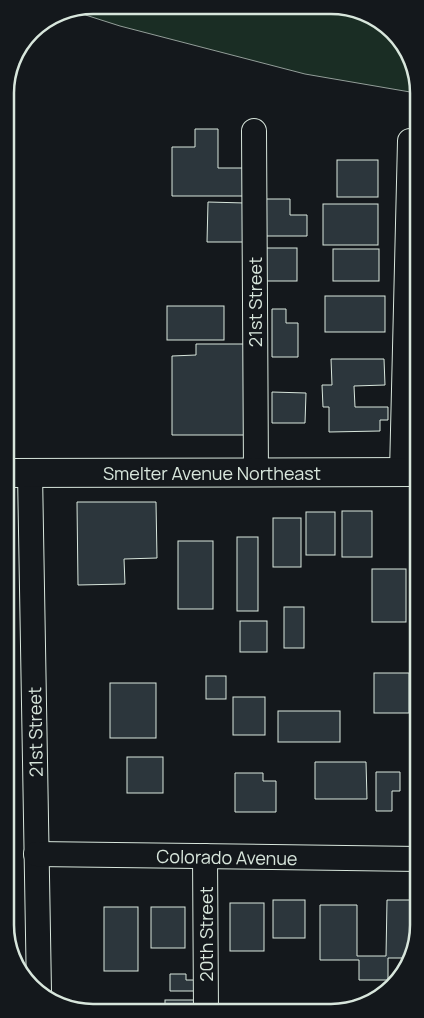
<svg xmlns="http://www.w3.org/2000/svg" width="424" height="1018" font-family="Manrope,sans-serif">
  <rect width="100%" height="100%" fill="#14181c"/>
  <polygon fill="#1a2d24" stroke="#939e99" points="93,5 348,7 393,31 416,71 416,93 305,74 120,26 76,12"/>
  <g fill="#2c363c" stroke="#d8e6dc">
    <polygon points="195,129 218,129 218,168 244,168 244,196 172,196 172,147 195,147"/>
    <rect x="337" y="160" width="41" height="37"/>
    <polygon points="266,199 290,199 290,215 307,215 307,236 266,236"/>
    <polygon points="208,202 245,203 245,242 207,242"/>
    <rect x="323" y="204" width="55" height="41"/>
    <rect x="266" y="248" width="31" height="33"/>
    <rect x="333" y="249" width="46" height="32"/>
    <rect x="325" y="296" width="60" height="36"/>
    <rect x="167" y="306" width="57" height="34"/>
    <polygon points="272,309 286,309 286,323 298,323 298,357 272,357"/>
    <polygon points="196,344 248,344 248,435 172,435 172,356 196,355"/>
    <polygon points="331,359 384,359 385,385 354,386 355,407 388,407 388,420 380,420 380,431 329,432 329,407 323,407 322,385 332,385"/>
    <polygon points="272,392 306,393 305,423 272,423"/>
    <polygon points="77,502 156,502 157,558 124,559 125,584 78,585"/>
    <rect x="342" y="511" width="30" height="46"/>
    <rect x="306" y="512" width="29" height="43"/>
    <rect x="273" y="518" width="28" height="49"/>
    <rect x="7" y="526" width="4" height="24"/>
    <rect x="237" y="537" width="21" height="74"/>
    <rect x="178" y="541" width="35" height="68"/>
    <rect x="372" y="569" width="34" height="53"/>
    <rect x="7" y="603" width="2" height="23"/>
    <rect x="284" y="607" width="20" height="41"/>
    <rect x="240" y="621" width="27" height="31"/>
    <rect x="374" y="673" width="35" height="40"/>
    <rect x="206" y="676" width="20" height="23"/>
    <rect x="110" y="683" width="46" height="55"/>
    <rect x="233" y="697" width="32" height="38"/>
    <rect x="278" y="711" width="62" height="31"/>
    <rect x="7" y="739" width="4" height="59"/>
    <rect x="127" y="757" width="36" height="36"/>
    <rect x="415" y="758" width="3" height="59"/>
    <polygon points="315,762 366,762 367,799 315,799"/>
    <polygon points="376,772 400,772 400,791 392,791 392,811 376,811"/>
    <polygon points="235,773 263,773 263,781 276,781 276,812 235,812"/>
    <rect x="273" y="900" width="32" height="38"/>
    <polygon points="387,900 419,900 419,931 408,958 388,958 388,980 359,980 359,960 320,960 320,905 357,905 357,956 386,956"/>
    <rect x="230" y="903" width="34" height="48"/>
    <rect x="104" y="907" width="34" height="64"/>
    <rect x="151" y="907" width="34" height="41"/>
    <polygon points="170,974 186,974 186,980 194,980 194,991 170,991"/>
    <rect x="165" y="1000" width="31" height="11"/>
  </g>
  <g fill="none" stroke-linecap="round" stroke-linejoin="round">
    <defs>
      <g id="minor">
        <polyline points="254,131 256,473"/>
        <polyline points="402,472 410,141"/>
        <polyline points="30,473 39,992"/>
        <polyline points="36,854 419,859"/>
        <polyline points="205,856 206,1011"/>
      </g>
      <polyline id="tertiary" points="6,473 417,472"/>
    </defs>
    <use href="#minor" stroke="#d8e6dc" stroke-width="26"/>
    <use href="#tertiary" stroke="#d8e6dc" stroke-width="30"/>
    <use href="#minor" stroke="#14181c" stroke-width="24"/>
    <use href="#tertiary" stroke="#14181c" stroke-width="28"/>
  </g>
  <g text-anchor="middle" dominant-baseline="central" stroke-width="4" stroke-linejoin="round" paint-order="stroke">
    <g font-size="18" fill="#d8e6dc" stroke="#14181c">
      <text transform="translate(255 302) rotate(-90)">21st Street</text>
      <text x="212" y="473">Smelter Avenue Northeast</text>
      <text transform="translate(35 732) rotate(-91)">21st Street</text>
      <text transform="translate(227 857) rotate(1)">Colorado Avenue</text>
      <text transform="translate(206 934) rotate(-90)">20th Street</text>
    </g>
  </g>
  <path d="M0 0H424V1018H0ZM93 14H331A79 79 0 0 1 410 93V925A79 79 0 0 1 331 1004H93A79 79 0 0 1 14 925V93A79 79 0 0 1 93 14Z" fill="#14181c" fill-rule="evenodd"/>
  <path fill="none" stroke="#d8e6dc" stroke-width="2.5" d="M93 14H331A79 79 0 0 1 410 93V925A79 79 0 0 1 331 1004H93A79 79 0 0 1 14 925V93A79 79 0 0 1 93 14Z"/>
</svg>
